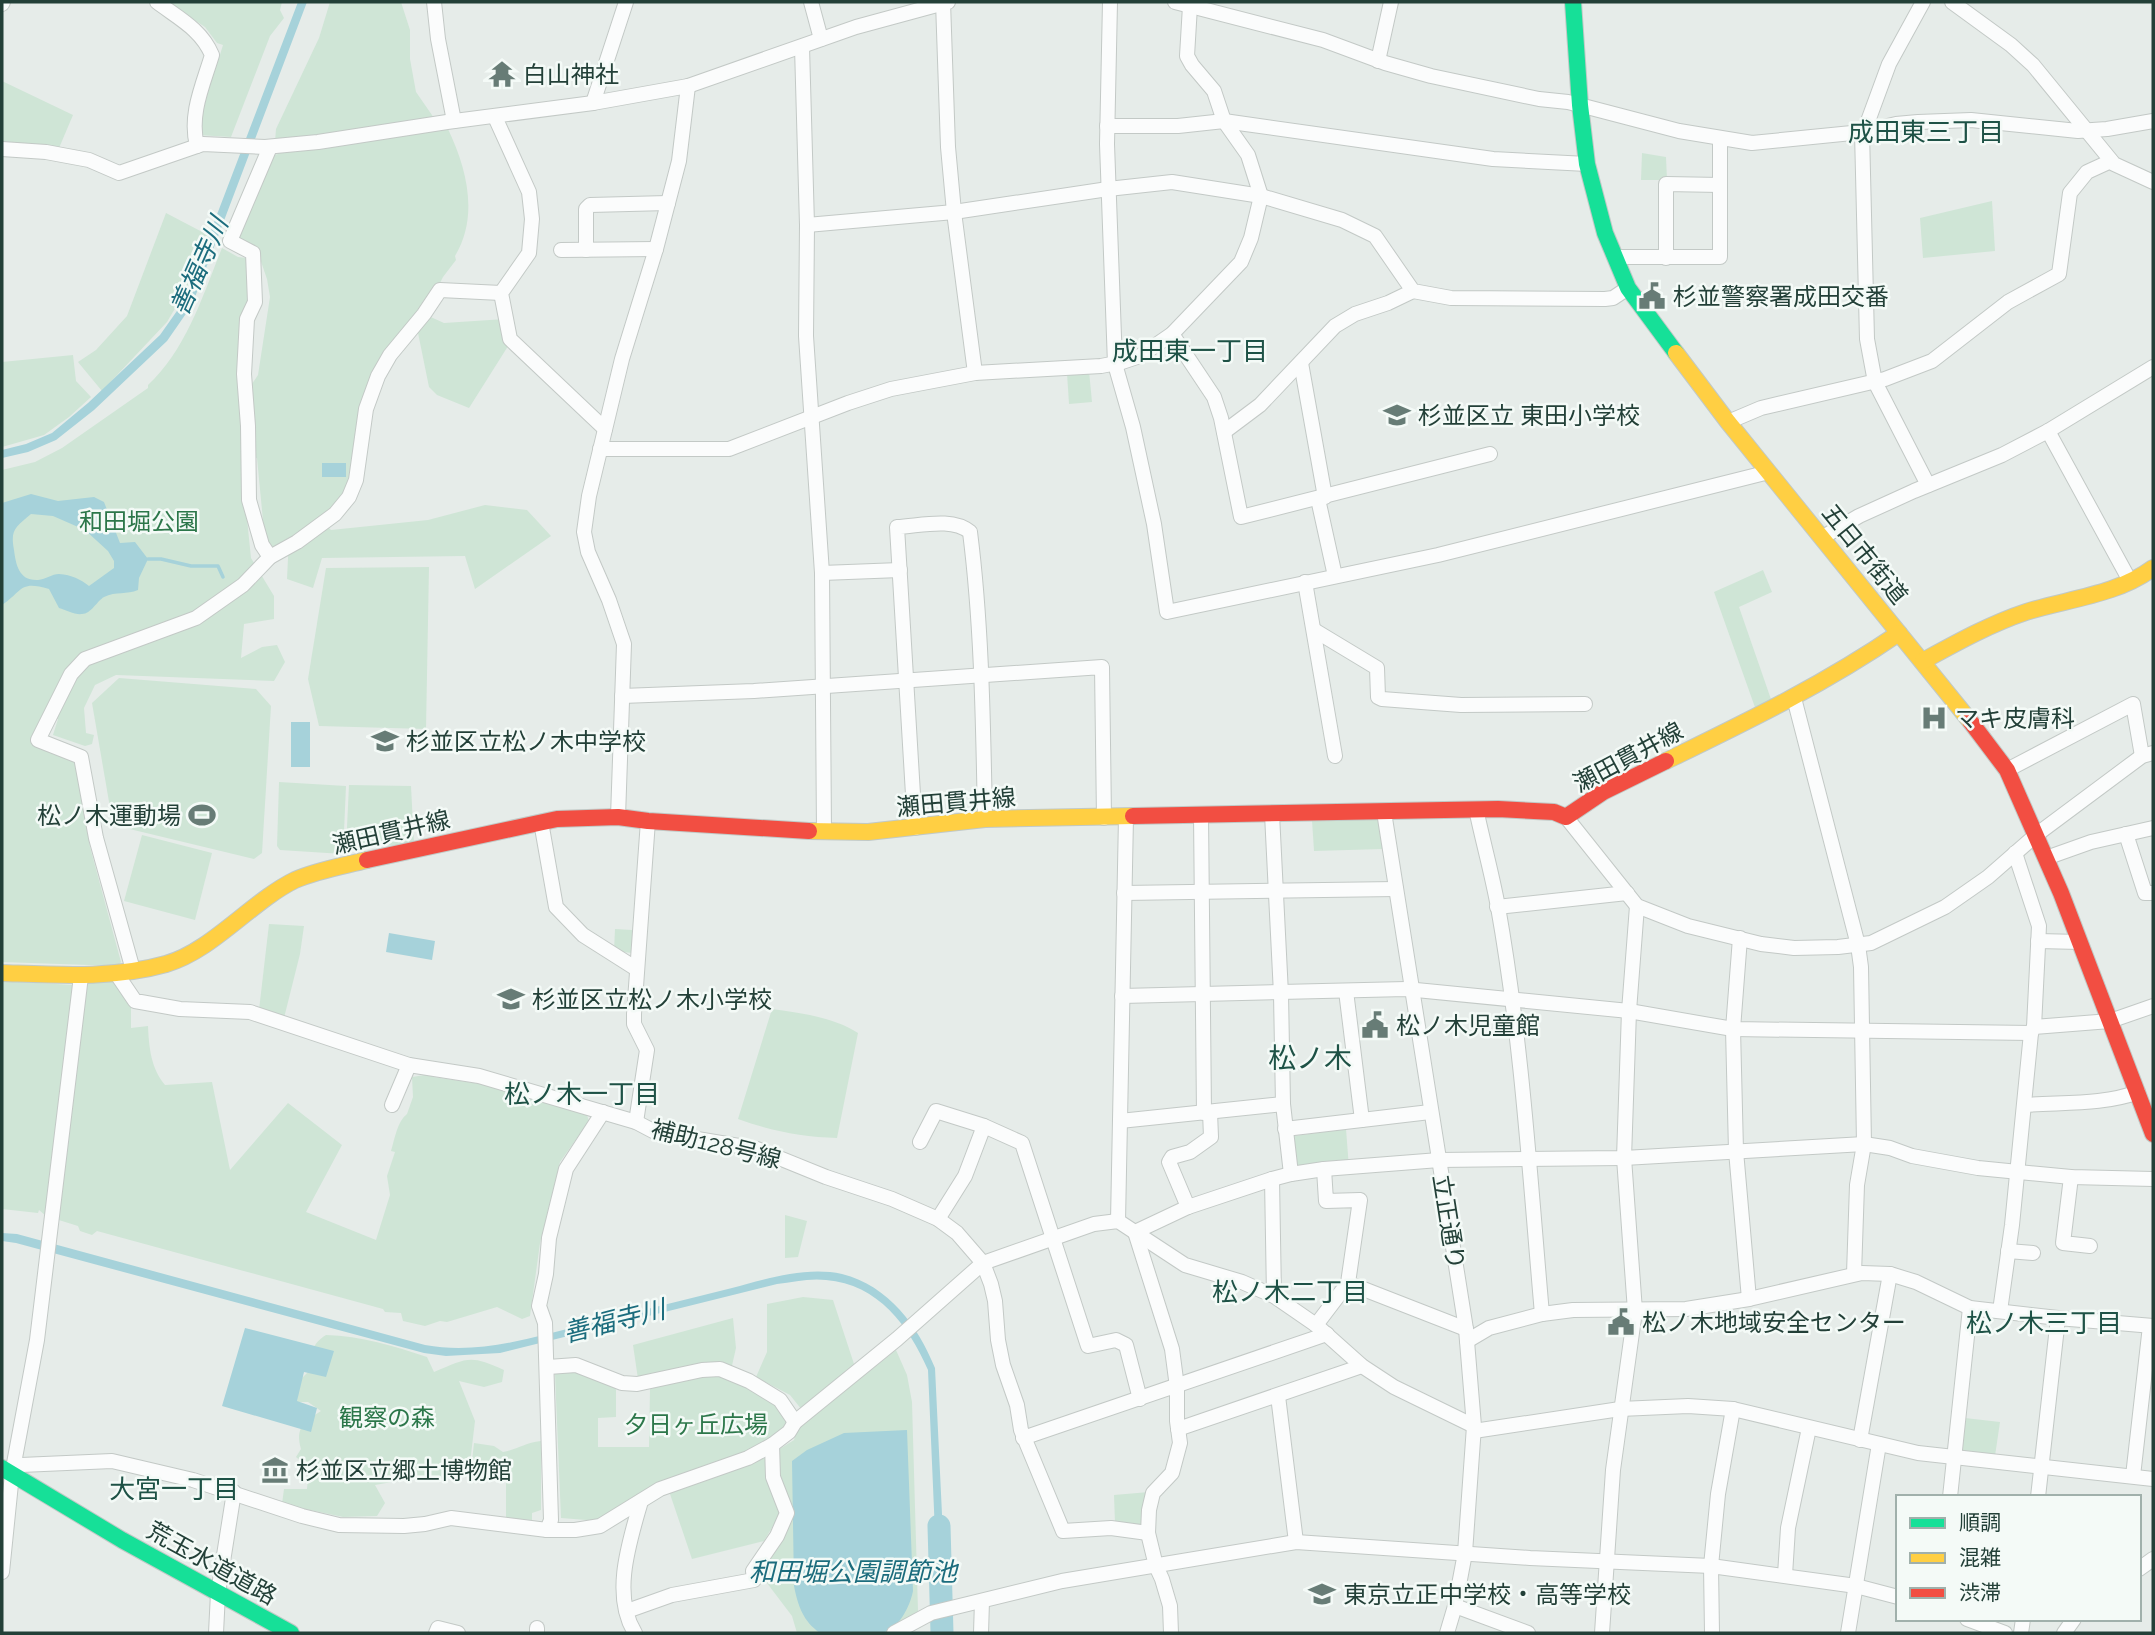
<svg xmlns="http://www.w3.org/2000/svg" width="2155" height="1635" font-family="Raleway,'Noto Sans JP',sans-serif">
  <rect width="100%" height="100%" fill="#e6ece9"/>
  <g fill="#cfe5d6">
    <polygon points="167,2 282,2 280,10 284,18 270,36 231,137 198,135 202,106 216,59 219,58 223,45 217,43 205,27"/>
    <polygon points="330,2 401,2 410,30 410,59 416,92 434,118 275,142 276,129 319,38"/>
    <polygon points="2,81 73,115 59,148 2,141"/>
    <path d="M 448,129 C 467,169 479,216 455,256 L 456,260 L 443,277 L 434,295 L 384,355 L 351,482 L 340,505 L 320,519 L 331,530 L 428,520 L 485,505 L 527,510 L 551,536 L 475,589 L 465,556 L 322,558 L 313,588 L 287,579 L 289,538 L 272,549 L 264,531 L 257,458 L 253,459 L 245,499 L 251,558 L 274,596 L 274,619 L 244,624 L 241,658 L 262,647 L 277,645 L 285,662 L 274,681 L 116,675 L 95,685 L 84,708 L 86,733 L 94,735 L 92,744 L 85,746 L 53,735 L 58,719 L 42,716 L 31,742 L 77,761 L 90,847 L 121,962 L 118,966 L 2,962 L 2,470 L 35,462 L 62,448 L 148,388 L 148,385 C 186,350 203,295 222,248 L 238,257 L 247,258 L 250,300 L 241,400 L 258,375 L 270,297 L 267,279 L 257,250 L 239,240 L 249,205 L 255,201 L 274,155 L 278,154 L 279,150 Z"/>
    <polygon points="1642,153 1666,157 1667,180 1641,180"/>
    <polygon points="1992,201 1995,251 1923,258 1920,218"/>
    <polygon points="166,213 208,235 193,278 167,322 102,391 78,362 96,350 127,316"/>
    <polygon points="424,314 444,323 505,319 510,343 469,408 437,395 429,387 416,323"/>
    <polygon points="73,355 76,381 91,397 69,417 44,435 2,447 2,362"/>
    <polygon points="1089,371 1092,402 1069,404 1067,373"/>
    <polygon points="429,567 426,729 319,726 308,679 326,568"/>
    <polygon points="1763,570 1772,592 1739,607 1773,705 1757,713 1714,592"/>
    <polygon points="119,678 256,689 271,706 262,853 254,859 113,825 92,703"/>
    <polygon points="279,782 346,786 343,854 280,850 277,846"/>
    <polygon points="349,785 411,786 414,844 346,848"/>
    <polygon points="1312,820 1379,820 1383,849 1314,851"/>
    <polygon points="142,835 212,853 195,920 124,901"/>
    <polygon points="269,924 304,926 300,954 284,1018 259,1010"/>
    <polygon points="615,929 632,930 632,953 614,951"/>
    <path d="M 112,979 L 131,1005 L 131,1028 L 148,1026 C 149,1048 151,1068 165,1085 L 212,1082 L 230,1170 L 288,1103 L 342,1145 L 306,1212 L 376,1240 L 390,1195 L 387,1176 L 395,1152 L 391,1151 C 395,1138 397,1122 407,1114 L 413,1097 L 412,1077 L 431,1074 L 433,1077 L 481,1084 L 587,1115 L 589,1121 L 560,1162 L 540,1243 L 530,1316 L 522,1319 L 497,1307 L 447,1322 L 440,1321 L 425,1326 L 403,1321 L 401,1313 L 385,1312 L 383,1309 L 97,1231 L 92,1235 L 80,1231 L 78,1226 L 46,1216 L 39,1210 L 38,1213 L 2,1209 L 2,981 L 74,985 L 80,1040 L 87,984 Z"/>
    <path d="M 772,1009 C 801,1013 833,1017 858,1033 L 837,1138 C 803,1137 771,1131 738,1119 Z"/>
    <polygon points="1346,1129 1349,1168 1298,1172 1294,1136"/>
    <polygon points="785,1215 807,1221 798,1257 785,1258"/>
    <polygon points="803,1297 833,1300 855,1367 802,1410 790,1395 756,1377 767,1352 767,1304"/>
    <polygon points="733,1318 736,1348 731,1370 638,1379 633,1345"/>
    <path d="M 326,1335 C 361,1336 394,1346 427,1357 L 434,1372 C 467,1358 470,1354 504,1370 L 502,1382 L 484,1387 L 459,1381 L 475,1421 L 470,1463 L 440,1480 L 403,1480 L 375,1485 L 385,1503 L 377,1516 L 343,1517 L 282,1504 L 284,1489 L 307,1489 C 309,1474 308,1467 296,1457 L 301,1449 C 295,1427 304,1422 321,1411 L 308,1402 L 297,1402 L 298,1382 L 311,1369 C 313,1352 310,1345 326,1335 Z"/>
    <polygon points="896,1350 907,1375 912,1402 918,1611 887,1633 797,1633 792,1616 757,1570 790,1504 780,1473 778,1450 794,1440 797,1429"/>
    <path d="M 575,1369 L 614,1384 L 616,1390 L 616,1417 L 598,1418 L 598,1447 L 649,1447 L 650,1389 C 667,1384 686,1376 703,1375 C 735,1373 761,1394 786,1412 L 787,1427 L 770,1441 L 599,1521 L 561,1518 L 555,1374 Z"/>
    <polygon points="1965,1418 2000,1422 1995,1456 1961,1453"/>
    <path d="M 541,1441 L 541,1510 L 532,1513 L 532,1520 L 506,1518 L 506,1470 L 471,1470 L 474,1443 L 494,1446 L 503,1452 C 519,1449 524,1443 541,1441 Z"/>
    <polygon points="767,1453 782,1511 764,1541 692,1559 669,1491"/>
    <polygon points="1149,1492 1144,1524 1140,1527 1115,1523 1114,1495"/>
  </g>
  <g fill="#a6d2da" fill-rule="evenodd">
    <polygon points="298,2 307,2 192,305 167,341 94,410 56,440 28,452 2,458 2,450 26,444 52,433 88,403 160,335 184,301"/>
    <rect x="322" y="463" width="24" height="14"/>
    <path d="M 31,494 L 58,501 L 94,497 L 104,502 L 120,543 L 135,542 L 148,559 L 139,578 L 138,590 C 127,595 116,591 104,597 C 97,601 91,614 82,614 C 75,615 66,610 59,608 L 49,589 C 19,580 23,591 2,605 L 2,503 ZM 31,514 L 53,516 L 85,530 L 108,551 L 114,561 L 114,568 L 89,586 C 80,579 72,575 59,574 C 52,574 46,579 38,580 C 19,581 16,565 14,550 C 10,529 16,527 31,514 Z"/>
    <rect x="291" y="722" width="19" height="45"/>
    <polygon points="389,933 435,941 432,960 386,952"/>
    <path d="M 2,1233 L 17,1234 L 425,1345 C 481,1355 533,1337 587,1324 C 635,1312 684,1300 732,1288 C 766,1279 806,1266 842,1274 C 889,1286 918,1326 935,1368 L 944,1556 L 936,1556 L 928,1370 C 909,1326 878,1284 826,1280 C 810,1278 793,1282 777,1284 L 500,1353 L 446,1356 L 424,1353 L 16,1243 L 2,1241 Z"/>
    <polygon points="245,1328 334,1351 326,1377 304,1372 297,1401 317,1408 311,1432 222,1406"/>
    <path d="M 907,1430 L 913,1591 C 910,1606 899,1630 881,1633 C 862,1635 840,1633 820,1633 C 803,1621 798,1606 794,1586 L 792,1461 L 807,1450 L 844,1433 Z"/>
  </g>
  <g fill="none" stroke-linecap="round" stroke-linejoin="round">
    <polyline stroke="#a6d2da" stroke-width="3.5" points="148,559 161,559 191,566 218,566 223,577"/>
    <polyline stroke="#a6d2da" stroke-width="23" points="939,1526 942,1633"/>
    <defs>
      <g id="street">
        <path d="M 157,2 C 178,18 201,29 212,55 C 203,85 189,114 197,146"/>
        <polyline points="434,2 438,39 454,121"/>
        <polyline points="811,2 821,39"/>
        <polyline points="943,2 948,147 954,212 975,373"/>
        <polyline points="1110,2 1107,144 1115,364 1133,427 1154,524 1167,612 1438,555 1769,472"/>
        <polyline points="1175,2 1323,40 1385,63 1431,76 1539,99 1568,102 1679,131 1752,143 1862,132 1896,124 1918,122 1971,120 2078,131 2107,129 2153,121"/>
        <polyline points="1952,2 2011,45 2033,65 2114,164 2153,182"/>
        <polyline points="2,4 3,2"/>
        <polyline points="802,47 807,225 806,336 822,573 824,832"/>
        <polyline points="1378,61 1391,2"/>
        <polyline points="593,103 626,2"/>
        <polyline points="495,117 529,192 532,219 529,253 501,293 510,339 605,429"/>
        <polyline points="1107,126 1178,126 1224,121 1493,159 1587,164"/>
        <polyline points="1862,132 1867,339 1875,382 1928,485"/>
        <polyline points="1864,132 1889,64 1923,2"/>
        <polyline points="2,149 46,152 89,160 119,173 203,144 265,147 318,142 447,122 593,103 688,86 856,27 948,2"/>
        <polyline points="807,225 954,212 1108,189 1172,182 1261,196 1342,220 1375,236 1413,291 1451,298 1605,299 1613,298 1628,288"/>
        <polyline points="561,250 656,249"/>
        <polyline points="586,250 586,209 590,205 668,203"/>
        <polyline points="1615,257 1720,257 1720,139"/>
        <polyline points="1666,258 1666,184 1720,185"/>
        <polyline points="1172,334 1214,397 1221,418 1241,517 1490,454"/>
        <polyline points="1301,363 1325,497"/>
        <polyline points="1728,422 1761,408 1885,379 1932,361 2008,302 2059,274 2070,193 2087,172 2111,161"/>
        <polyline points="2048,431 2130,581"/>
        <polyline points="1224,432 1260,405 1335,326 1355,314 1388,303 1413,291"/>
        <polyline points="600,449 729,449 848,403 891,389 975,373 1101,366 1122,362 1140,356 1172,334 1241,262 1251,238 1261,196 1248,155 1224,121 1214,91 1192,65 1187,56 1190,6"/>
        <polyline points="1318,499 1335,576"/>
        <polyline points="1823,537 1859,516 1914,491 2002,455 2048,431 2153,367"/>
        <polyline points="270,557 262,545 249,500 248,426 244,374 247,319 255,302 253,253 230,241 270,147"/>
        <polyline points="822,573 900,570"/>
        <polyline points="1305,582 1335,756"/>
        <polyline points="1314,630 1377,668 1378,697 1382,699 1461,705 1585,704"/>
        <polyline points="622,696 754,691 1102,667 1104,818"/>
        <polyline points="1794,698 1858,945 1861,967 1864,1144 1857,1185 1854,1274"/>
        <polyline points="2007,770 2133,704 2142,756"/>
        <path d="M 1476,809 C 1483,842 1492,874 1498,907 C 1522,1042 1530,1178 1542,1314"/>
        <polyline points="1384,812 1466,1329 1474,1426 1465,1553 1455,1606 1447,1633"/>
        <polyline points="1272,814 1281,994 1283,1104 1291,1174"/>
        <polyline points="1201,815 1204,1113"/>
        <polyline points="618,817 624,644 609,600 588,552 584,532 589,496 622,359 656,249 679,161 688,86"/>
        <polyline points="1566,817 1637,906 1688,926 1761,944 1794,948 1838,947 1871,943 1945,907 1988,877 2036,835 2142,756 2153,753"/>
        <polyline points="541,822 556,907 583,935 635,968"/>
        <path d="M 915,828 L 897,527 C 920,526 952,517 970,532 C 982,627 983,723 985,819"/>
        <polyline points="2126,834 2145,893 2153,893"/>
        <polyline points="2015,853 2039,926 2034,1027"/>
        <polyline points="2046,858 2091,842 2153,828"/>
        <polyline points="1124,893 1396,889"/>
        <polyline points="1497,907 1627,893"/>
        <polyline points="1740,938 1733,1029 1736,1151 1749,1299"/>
        <polyline points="2038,941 2080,942"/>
        <polyline points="133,970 96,838 81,757 38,740 71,674 85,659 196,618 243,585 270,557 297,542 335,514 349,497 356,480 366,409 378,376 390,355 424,314 440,290 501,293"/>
        <polyline points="116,973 135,1001 180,1009 250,1012 409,1065 479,1076 636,1122 655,1132 757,1149 826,1177 892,1199 938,1219 957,1233 983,1263 991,1284 995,1301 998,1340 1003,1365 1017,1405 1021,1430 1063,1531 1111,1528 1148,1533"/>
        <polyline points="1346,991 1362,1120"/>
        <polyline points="1122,996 1406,989 1629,1011 1733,1029 2031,1033 2034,1027 2110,1021 2153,1006"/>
        <polyline points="392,1105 409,1065"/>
        <path d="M 2025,1105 C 2061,1102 2104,1105 2138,1092"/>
        <polyline points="1120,1121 1283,1104"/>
        <polyline points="636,1122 647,1050 634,1024 634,1014 648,821"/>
        <polyline points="1285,1129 1430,1112"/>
        <polyline points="920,1142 936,1111 984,1126 1022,1143 1088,1346 1116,1340 1126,1345 1140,1399"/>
        <polyline points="2071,1177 2063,1243 2090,1246"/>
        <polyline points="1272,1179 1274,1296"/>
        <polyline points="1188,1207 1169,1162 1172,1157 1190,1152 1211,1137 1210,1112"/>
        <polyline points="938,1219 965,1176 984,1126"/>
        <polyline points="1118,1221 1126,817"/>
        <polyline points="1135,1232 1188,1207 1272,1179 1291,1174 1324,1169 1439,1160 1624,1158 1864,1144 1890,1148 1912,1156 1978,1168 2071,1177 2153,1179"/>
        <polyline points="1135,1232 1172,1349 1177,1387 1177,1421 1180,1443 1172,1473 1153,1493 1149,1510 1148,1533 1156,1566 1162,1579 1170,1606 1171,1633"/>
        <polyline points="2008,1251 2033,1253"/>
        <polyline points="1348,1283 1466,1329"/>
        <polyline points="2000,1311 2012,1225 2031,1033"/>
        <polyline points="1316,1325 1348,1283 1360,1200 1326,1201 1324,1169"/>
        <polyline points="1467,1341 1489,1328 1542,1314 1573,1310 1686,1309 1749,1299 1862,1273 1890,1274 1916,1282 1970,1308 2058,1318 2153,1326"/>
        <polyline points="548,1367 576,1365 622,1383 637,1384 702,1370 720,1369 749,1381 780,1400 795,1422"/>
        <polyline points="1278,1396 1296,1542"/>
        <polyline points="1178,1429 1362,1366"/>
        <polyline points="1474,1431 1620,1409 1688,1406 1733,1409 1918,1453 2153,1479"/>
        <polyline points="1023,1438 1327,1334"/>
        <polyline points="1860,1440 1890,1274"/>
        <polyline points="12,1474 21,1465 112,1461 193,1480 302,1516 339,1525 404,1526 425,1524 451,1518 547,1530 575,1530 600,1526 660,1489 748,1458 772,1445 789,1432 795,1422 897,1339 983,1263 1094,1224 1118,1221 1185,1265 1242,1282 1274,1296 1316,1325 1362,1366 1394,1387 1474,1426"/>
        <polyline points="2133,1476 2150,1326"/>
        <polyline points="1950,1497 1970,1308"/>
        <polyline points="2038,1497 2058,1318"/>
        <polyline points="547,1530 551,1520 545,1323 539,1306 546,1274 549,1238 566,1169 603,1112"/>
        <polyline points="2139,1569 2153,1559"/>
        <polyline points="2,1572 12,1474 37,1340 81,976"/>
        <polyline points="1785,1575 1788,1528 1809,1428"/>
        <polyline points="1455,1606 1528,1633"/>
        <polyline points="627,1611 672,1595 754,1580 753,1571 777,1536 787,1513 773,1477 772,1445"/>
        <polyline points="1967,1619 2005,1633"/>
        <polyline points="216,1633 218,1593 234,1492"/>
        <polyline points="436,1633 438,1628 458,1633"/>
        <polyline points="537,1633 537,1628"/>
        <path d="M 635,1633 C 611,1595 630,1540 641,1501"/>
        <polyline points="894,1633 931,1613 1062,1581 1296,1542 1530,1558 1711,1566 1856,1586 1898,1597"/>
        <polyline points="981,1633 982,1601"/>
        <polyline points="1602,1633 1613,1470 1635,1311 1624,1158 1629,1011 1637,906"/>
        <polyline points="1712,1633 1711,1566 1718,1494 1733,1409"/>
        <polyline points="1848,1633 1879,1444"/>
        <polyline points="2021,1633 2023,1619"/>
        <polyline points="2064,1633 2074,1619"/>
      </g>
      <g id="fast">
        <polyline points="1573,2 1580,105 1587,164 1605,233 1628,288 1676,353"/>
        <polyline points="2,1468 122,1540 291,1633"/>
      </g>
      <g id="slow">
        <polyline points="1676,353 1728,422 1970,721"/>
        <path d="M 1923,661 C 1956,643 1990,624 2026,612 C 2067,599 2117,595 2153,568"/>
        <path d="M 1666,761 C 1746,722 1825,684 1899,633"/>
        <polyline points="809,831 868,832 985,819 1133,816"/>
        <path d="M 2,973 C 57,975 113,979 166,964 C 212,951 252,901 295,880 C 318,870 343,866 367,860"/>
      </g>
      <g id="jam">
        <polyline points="1970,721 2007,770 2061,893 2153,1134"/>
        <polyline points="1133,816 1498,809 1554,812 1566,817 1603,792 1666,761"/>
        <polyline points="367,860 557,819 618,817 648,821 809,831"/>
      </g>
    </defs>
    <use href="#street" stroke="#c3c9c6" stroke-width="16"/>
    <use href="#fast" stroke="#c1c9c6" stroke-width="18"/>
    <use href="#slow" stroke="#c1c9c6" stroke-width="18"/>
    <use href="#jam" stroke="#c1c9c6" stroke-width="18"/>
    <use href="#street" stroke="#fbfcfc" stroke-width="14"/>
    <use href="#fast" stroke="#16e098" stroke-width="16"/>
    <use href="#slow" stroke="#ffcf43" stroke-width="16"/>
    <use href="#jam" stroke="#f24e42" stroke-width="16"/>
  </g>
  <defs>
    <symbol id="temple-bare" viewBox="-9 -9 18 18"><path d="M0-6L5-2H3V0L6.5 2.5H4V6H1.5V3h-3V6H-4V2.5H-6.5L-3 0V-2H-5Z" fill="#677c76" stroke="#f4faf7" stroke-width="2.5" paint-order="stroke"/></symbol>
    <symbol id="civic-bare" viewBox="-9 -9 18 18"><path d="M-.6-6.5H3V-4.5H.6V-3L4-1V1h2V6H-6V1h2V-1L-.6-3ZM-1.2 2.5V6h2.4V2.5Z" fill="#677c76" stroke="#f4faf7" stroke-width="2.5" paint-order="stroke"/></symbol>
    <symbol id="school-bare" viewBox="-9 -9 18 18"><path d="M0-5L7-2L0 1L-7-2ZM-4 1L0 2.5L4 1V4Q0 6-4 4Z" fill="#677c76" stroke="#f4faf7" stroke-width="2.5" paint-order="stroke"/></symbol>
    <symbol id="hospital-bare" viewBox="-9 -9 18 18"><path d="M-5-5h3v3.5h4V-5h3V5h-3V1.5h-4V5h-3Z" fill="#677c76" stroke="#f4faf7" stroke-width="2.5" paint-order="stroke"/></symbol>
    <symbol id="stadium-bare" viewBox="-9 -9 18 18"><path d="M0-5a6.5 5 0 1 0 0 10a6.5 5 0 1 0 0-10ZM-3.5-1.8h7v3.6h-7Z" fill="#677c76" stroke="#f4faf7" stroke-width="2.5" paint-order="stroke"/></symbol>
    <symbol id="museum-bare" viewBox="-9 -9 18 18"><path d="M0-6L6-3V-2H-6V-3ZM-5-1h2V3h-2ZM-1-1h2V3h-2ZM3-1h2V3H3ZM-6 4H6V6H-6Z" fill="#677c76" stroke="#f4faf7" stroke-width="2.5" paint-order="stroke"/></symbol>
  </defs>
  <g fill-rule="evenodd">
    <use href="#temple-bare" x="483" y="55" width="38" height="38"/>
    <use href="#civic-bare" x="1633" y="277" width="38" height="38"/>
    <use href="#school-bare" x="1378" y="396" width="38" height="38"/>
    <use href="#hospital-bare" x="1915" y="699" width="38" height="38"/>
    <use href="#school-bare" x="366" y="722" width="38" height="38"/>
    <use href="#stadium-bare" x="183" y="796" width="38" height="38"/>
    <use href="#school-bare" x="492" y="980" width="38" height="38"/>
    <use href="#civic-bare" x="1356" y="1006" width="38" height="38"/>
    <use href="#civic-bare" x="1602" y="1303" width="38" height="38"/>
    <use href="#museum-bare" x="256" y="1451" width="38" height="38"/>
    <use href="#school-bare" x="1303" y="1575" width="38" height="38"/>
  </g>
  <g text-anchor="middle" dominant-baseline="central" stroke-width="5" stroke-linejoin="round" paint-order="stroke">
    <g font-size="24" fill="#234038" stroke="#f4faf7" text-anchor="start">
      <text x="523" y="74">白山神社</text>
      <text x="1673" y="296">杉並警察署成田交番</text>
      <text x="1418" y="415">杉並区立 東田小学校</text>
      <text x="1955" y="718">マキ皮膚科</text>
      <text x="406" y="741">杉並区立松ノ木中学校</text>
      <text x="181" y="815" text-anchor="end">松ノ木運動場</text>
      <text x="532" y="999">杉並区立松ノ木小学校</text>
      <text x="1396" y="1025">松ノ木児童館</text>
      <text x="1642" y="1322">松ノ木地域安全センター</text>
      <text x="296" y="1470">杉並区立郷土博物館</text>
      <text x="1343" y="1594">東京立正中学校・高等学校</text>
    </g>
    <g font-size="24" fill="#2c774a" stroke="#f4faf7">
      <text x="139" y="521">和田堀公園</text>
      <text x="387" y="1417">観察の森</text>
      <text x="696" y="1424">夕日ヶ丘広場</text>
    </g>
    <g font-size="24" fill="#234038" stroke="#f4faf7">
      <text transform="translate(1865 554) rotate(51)">五日市街道</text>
      <text transform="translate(1628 757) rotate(-28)">瀬田貫井線</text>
      <text transform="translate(956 802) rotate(-5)">瀬田貫井線</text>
      <text transform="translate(391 832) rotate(-13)">瀬田貫井線</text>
      <text transform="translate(716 1144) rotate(14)">補助128号線</text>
      <text transform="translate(1449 1222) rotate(81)">立正通り</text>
      <text transform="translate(212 1563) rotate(29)">荒玉水道道路</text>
    </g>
    <g font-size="26" fill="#1e5246" stroke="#f4faf7">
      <text x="1926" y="132">成田東三丁目</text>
      <text x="1190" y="351">成田東一丁目</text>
      <text x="582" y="1094">松ノ木一丁目</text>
      <text x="1290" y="1292">松ノ木二丁目</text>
      <text x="2044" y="1323">松ノ木三丁目</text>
      <text x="174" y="1489">大宮一丁目</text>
    </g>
    <g font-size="26" font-style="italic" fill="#1b6c7d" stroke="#f4faf7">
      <text transform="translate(199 266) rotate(-66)">善福寺川</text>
      <text transform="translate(614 1321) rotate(-14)">善福寺川</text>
      <text x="853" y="1572">和田堀公園調節池</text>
    </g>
    <g font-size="28" fill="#1e5246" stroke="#f4faf7">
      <text x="1310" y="1058">松ノ木</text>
    </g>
  </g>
  <rect width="2155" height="1635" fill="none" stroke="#234038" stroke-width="7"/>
  <rect x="1896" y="1495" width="245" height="126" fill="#f4faf7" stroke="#a0b0ab" stroke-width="2"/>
  <rect x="1910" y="1518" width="35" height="10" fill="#16e098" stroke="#a0b0ab" stroke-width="2"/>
  <text x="1959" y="1530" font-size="21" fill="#234038">順調</text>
  <rect x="1910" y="1553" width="35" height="10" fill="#ffcf43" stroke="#a0b0ab" stroke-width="2"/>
  <text x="1959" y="1565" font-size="21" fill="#234038">混雑</text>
  <rect x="1910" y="1588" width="35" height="10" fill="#f24e42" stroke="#a0b0ab" stroke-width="2"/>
  <text x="1959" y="1600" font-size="21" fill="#234038">渋滞</text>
</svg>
